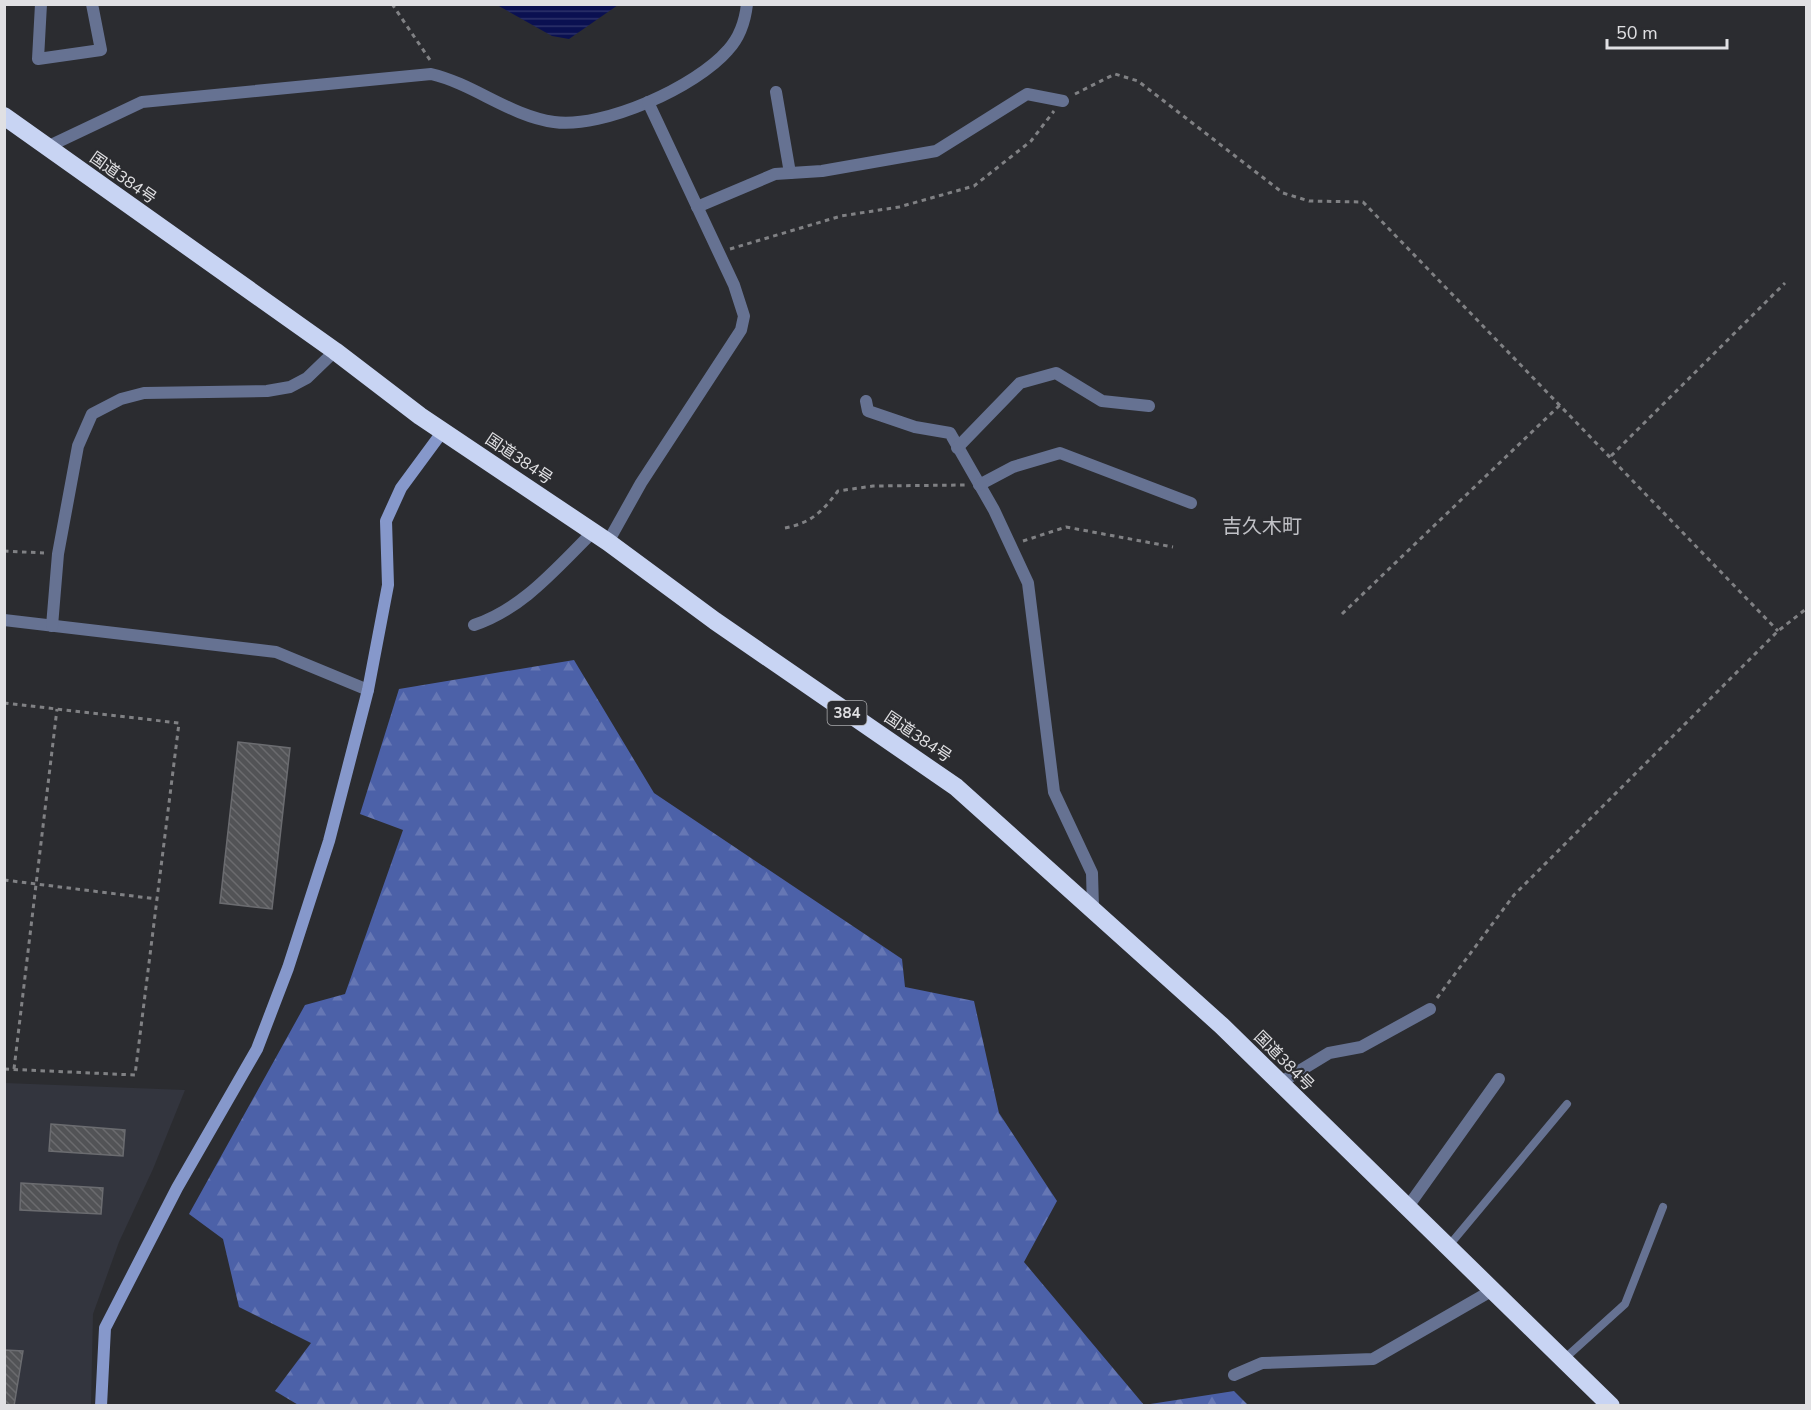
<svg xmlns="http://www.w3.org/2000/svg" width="1811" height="1410" font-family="'Nunito Sans','Noto Sans JP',sans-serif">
  <defs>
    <pattern id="forest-firs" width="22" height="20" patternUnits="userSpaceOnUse" patternTransform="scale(1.5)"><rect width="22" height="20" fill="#4c61a8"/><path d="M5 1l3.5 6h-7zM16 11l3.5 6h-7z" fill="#6677b4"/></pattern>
    <pattern id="water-rules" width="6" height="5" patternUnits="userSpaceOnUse" patternTransform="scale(1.5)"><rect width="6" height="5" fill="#0a1051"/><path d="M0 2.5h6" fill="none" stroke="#2d326a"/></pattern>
    <pattern id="building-back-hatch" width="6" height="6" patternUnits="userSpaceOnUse" patternTransform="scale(1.5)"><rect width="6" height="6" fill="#525356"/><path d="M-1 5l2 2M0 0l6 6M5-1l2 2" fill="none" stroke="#6b6b6e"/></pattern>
  </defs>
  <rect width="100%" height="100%" fill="#2b2c30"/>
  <polygon fill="#33353e" points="5,1083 185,1090 153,1169 119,1242 93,1314 91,1405 5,1406"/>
  <polygon fill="url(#forest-firs)" points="574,660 654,793 902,959 905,987 974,1001 999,1113 1057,1201 1024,1262 1144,1405 1234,1391 1248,1405 300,1406 275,1391 311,1343 239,1307 223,1239 189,1214 305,1005 345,994 403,830 360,814 399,689"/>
  <polygon fill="url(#water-rules)" points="497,5 618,5 569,39 552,36"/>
  <g fill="url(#building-back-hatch)" stroke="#6b6c70" stroke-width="1.5">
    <polygon points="238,742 290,748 272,909 220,903"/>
    <polygon points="51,1124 125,1130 123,1156 49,1151"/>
    <polygon points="21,1183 103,1188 101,1214 20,1210"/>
    <polygon points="4,1350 23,1351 14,1406 4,1406"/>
  </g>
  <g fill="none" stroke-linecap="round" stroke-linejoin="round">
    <g stroke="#808184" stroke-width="3" stroke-dasharray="4.5 4.5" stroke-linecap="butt">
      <polyline points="392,4 430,60"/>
      <polyline points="1075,94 1115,74 1138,81 1283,193 1309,201 1363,202 1778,631"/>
      <polyline points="730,249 841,216 899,207 974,186 1031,141 1054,111"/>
      <polyline points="1611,456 1785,283"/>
      <path d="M 785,528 C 811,523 822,512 838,491 L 873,486 L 965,485"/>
      <polyline points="1023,541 1066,527 1173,547"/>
      <polyline points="4,551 44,553"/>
      <polyline points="1342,614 1560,405"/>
      <polyline points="4,703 179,723 135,1075 4,1069"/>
      <polyline points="4,880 157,899"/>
      <polyline points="1437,998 1514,895 1778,631 1806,609"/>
      <polyline points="14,1069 57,709"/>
    </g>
    <g stroke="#667292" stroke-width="8">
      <polyline points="1447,1248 1567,1104"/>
      <polyline points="1563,1360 1625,1304 1663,1207"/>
    </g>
    <g stroke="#667292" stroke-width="12">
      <polyline points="41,4 38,59 101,50 92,4"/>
      <polyline points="776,92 790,173"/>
      <path d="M 47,147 L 142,102 L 431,74 C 474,84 510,116 554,122 C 603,129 696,87 728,50 C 740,37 745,22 747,4"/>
      <polyline points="697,207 775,174 822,171 936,151 1027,94 1063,101"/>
      <polyline points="866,401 868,411 915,427 950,433 994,510 1028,583 1054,792 1092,873 1093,908"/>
      <polyline points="957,448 1020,383 1056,373 1102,401 1149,406"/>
      <polyline points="979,485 1013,467 1060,453 1191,503"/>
      <polyline points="608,542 641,483 741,330 744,316 734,285 648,102"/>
      <polyline points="4,620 276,652 368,690"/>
      <path d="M 474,625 C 523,609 557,567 593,532"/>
      <polyline points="52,626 58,554 78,446 92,414 121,399 144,393 267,391 290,387 307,378 335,351"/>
      <polyline points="1278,1084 1329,1053 1361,1047 1430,1009"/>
      <polyline points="1407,1208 1499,1079"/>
      <polyline points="1234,1375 1262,1363 1373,1359 1491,1291"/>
    </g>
    <polyline stroke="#8698cb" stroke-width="12" points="101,1406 105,1328 177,1188 257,1049 288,968 329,841 368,690 388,585 386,521 401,488 443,431"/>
    <polyline stroke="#c8d4f3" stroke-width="18" points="4,116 335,351 420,416 608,542 715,621 956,787 1222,1026 1611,1406"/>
  </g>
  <g text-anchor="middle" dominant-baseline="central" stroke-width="4.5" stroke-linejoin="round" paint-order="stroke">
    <rect fill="#2b2c30" stroke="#aaaaad" stroke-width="1.5" x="827.5" y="701" width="39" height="24" rx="4.5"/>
    <g font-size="15" font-weight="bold" fill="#e0e0e3">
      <text x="847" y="713">384</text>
    </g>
    <g font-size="16" fill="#e0e0e3" stroke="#2b2c30">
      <text transform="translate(123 178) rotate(35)">国道384号</text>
      <text transform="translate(519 459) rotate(34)">国道384号</text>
      <text transform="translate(918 737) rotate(34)">国道384号</text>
      <text transform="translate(1284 1061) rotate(45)">国道384号</text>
    </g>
    <g font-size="20" fill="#c0c1c6" stroke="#2b2c30">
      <text x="1262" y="526">吉久木町</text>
    </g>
  </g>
  <rect width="1811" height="1410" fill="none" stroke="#e0e0e3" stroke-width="12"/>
  <path d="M1607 39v9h120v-9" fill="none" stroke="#e0e0e3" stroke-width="3"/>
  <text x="1616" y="39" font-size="18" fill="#e0e0e3" stroke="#2b2c30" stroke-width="4.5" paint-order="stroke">50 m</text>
</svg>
